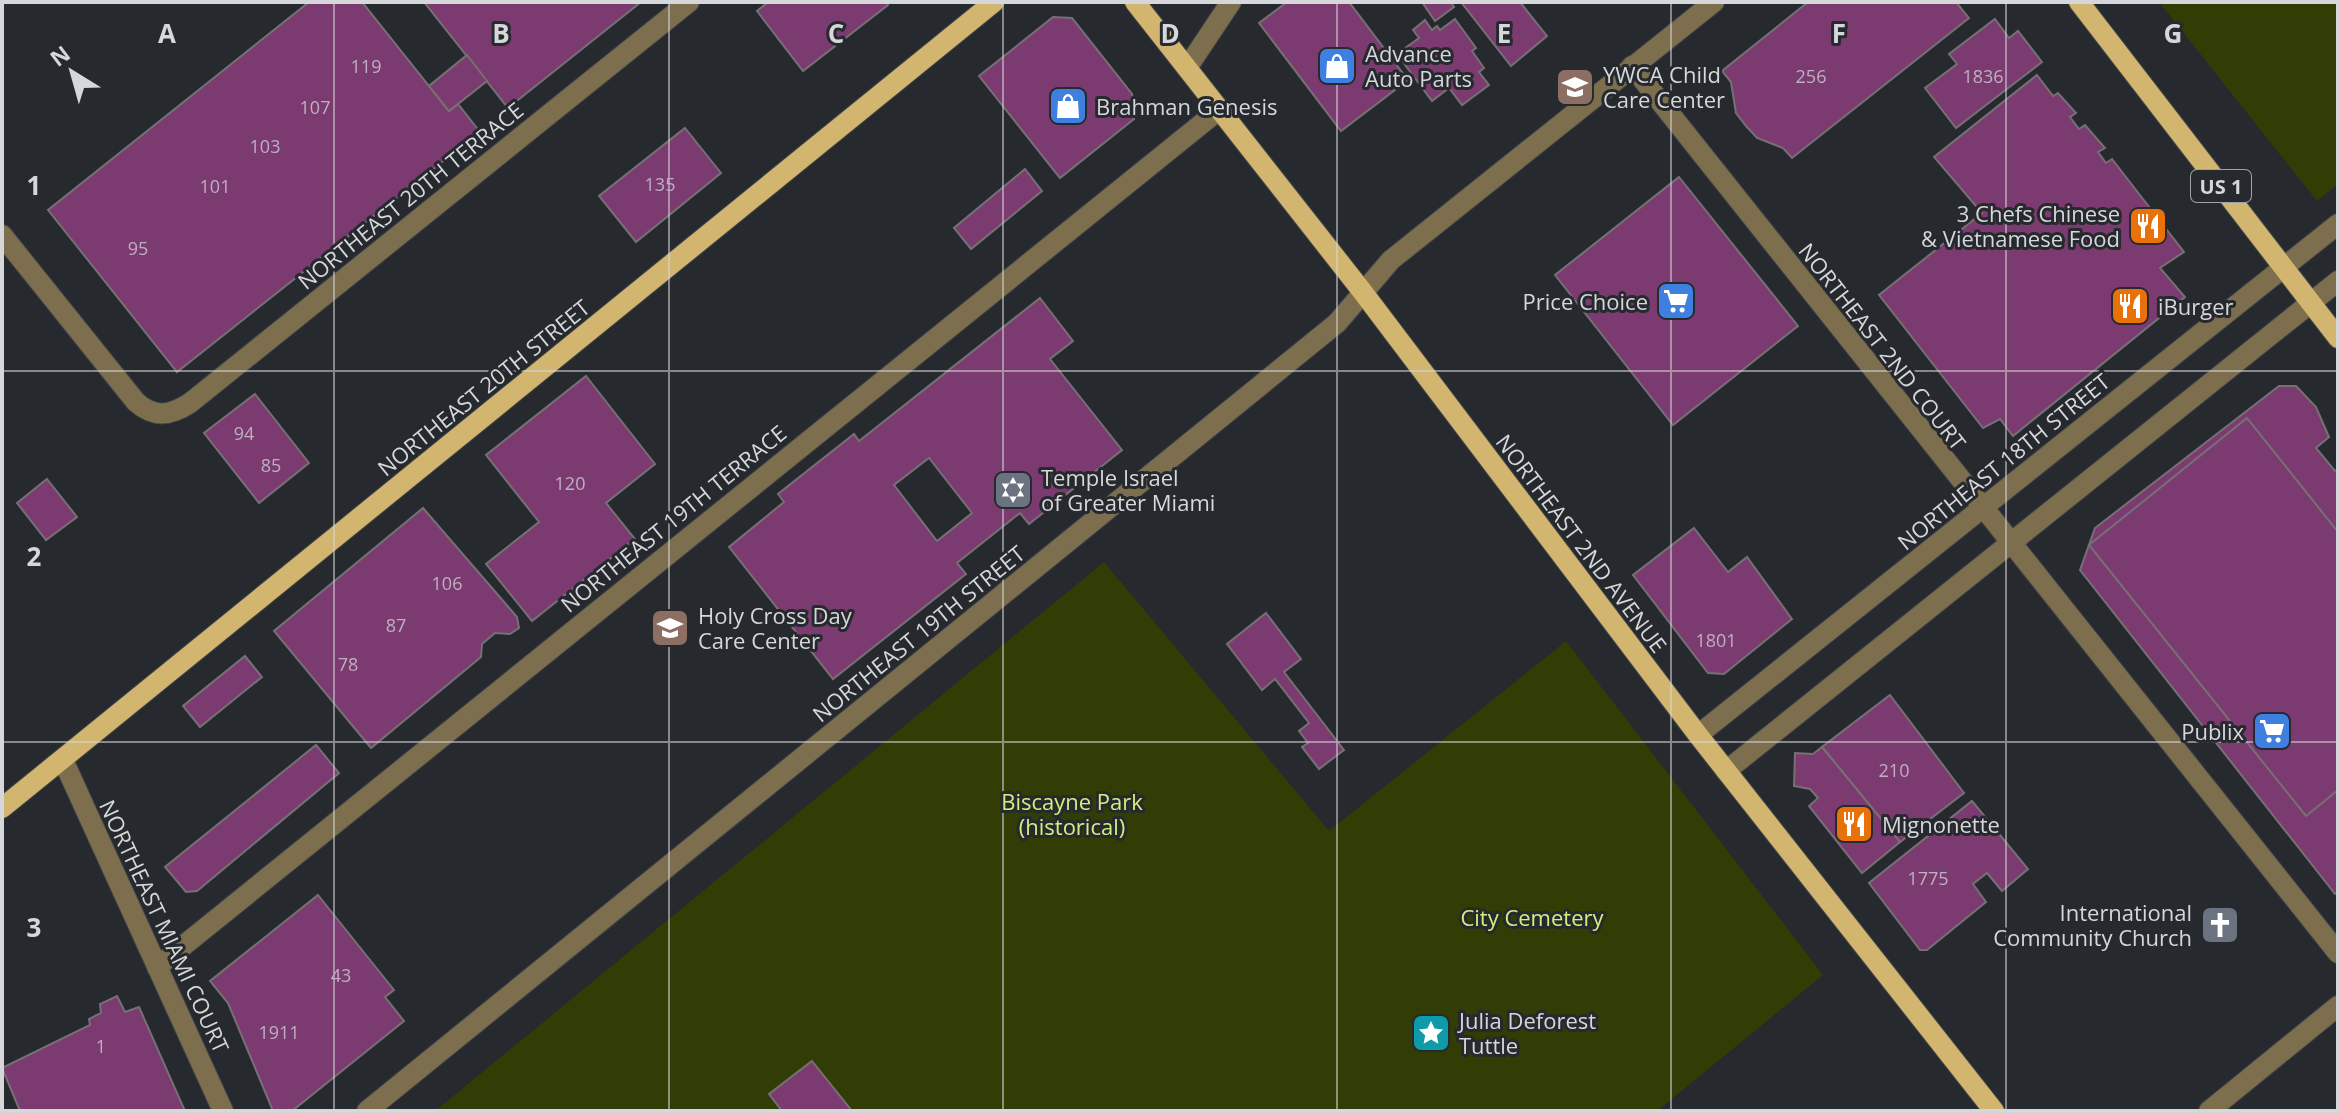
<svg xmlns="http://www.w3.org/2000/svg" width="2340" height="1113" font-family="'Open Sans',sans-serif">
  <rect width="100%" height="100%" fill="#26292d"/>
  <g fill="#323d06">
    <polygon points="2159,2 2338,2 2338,184 2317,201"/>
    <polygon points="1104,562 1329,831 1566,641 1823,975 1657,1111 435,1111"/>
  </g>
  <g fill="#7b3b70" stroke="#767075" stroke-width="2" fill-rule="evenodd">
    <polygon points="309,2 362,2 449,111 458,104 480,132 177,372 48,210"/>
    <polygon points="424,2 641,2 508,108"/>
    <polygon points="768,2 886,2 888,5 803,71 757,11"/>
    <polygon points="1287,2 1349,2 1408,80 1341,131 1259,23"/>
    <polygon points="1422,2 1451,2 1454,7 1435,21"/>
    <polygon points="1461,2 1520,2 1547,36 1511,66"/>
    <polygon points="1808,2 1956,2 1969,18 1792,158 1783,148 1757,138 1746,126 1736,113 1731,82 1722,71"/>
    <polygon points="1053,17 1072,18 1132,94 1134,119 1060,178 979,76"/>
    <polygon points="1455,19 1476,48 1472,51 1484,68 1479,72 1489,85 1462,105 1449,88 1432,101 1397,54 1419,38 1413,30 1425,20 1432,30 1437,26 1440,30"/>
    <polygon points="1995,19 2009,38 2018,31 2042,62 1956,128 1925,88 1957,64 1949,54"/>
    <polygon points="467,55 487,81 449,111 429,86"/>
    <polygon points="2037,75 2053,96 2058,93 2076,113 2070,117 2079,129 2085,125 2105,148 2098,152 2106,163 2112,159 2184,252 2160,268 2185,297 2013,436 2000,419 1983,428 1879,295 1982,213 1934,157"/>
    <polygon points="685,128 721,173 636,242 599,196"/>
    <polygon points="1025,169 1042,191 971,249 954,228"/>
    <polygon points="1679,177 1798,326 1673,425 1555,275"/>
    <path d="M 1040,298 L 1073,341 L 1050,359 L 1122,450 L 1029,524 L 1020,513 L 957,563 L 966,574 L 833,679 L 729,547 L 784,502 L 778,494 L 854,434 L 859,441 ZM 929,458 L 972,513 L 937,541 L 894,485 Z"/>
    <polygon points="586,376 655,464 606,503 635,539 532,621 486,564 539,522 486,455"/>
    <polygon points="2279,386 2296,386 2316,407 2329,437 2316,448 2335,471 2338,469 2338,892 2335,894 2080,570 2095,528"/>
    <polygon points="255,394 309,463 259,503 204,433"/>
    <polygon points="2247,418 2338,532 2338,790 2306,816 2089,545"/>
    <polygon points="47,479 77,517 46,540 17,503"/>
    <polygon points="423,508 517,617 519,628 510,634 495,633 482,644 481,657 371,748 274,631"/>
    <polygon points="1694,528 1728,572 1747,557 1792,619 1724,674 1708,673 1633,575"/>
    <polygon points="1266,613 1301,659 1284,672 1344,750 1319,769 1302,747 1308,743 1299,731 1309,723 1275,679 1262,690 1227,644"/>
    <polygon points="245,656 262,677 200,727 183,706"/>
    <polygon points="1890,695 1964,793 1900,842 1822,747"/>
    <polygon points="316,745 339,773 197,891 186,892 165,867"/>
    <polygon points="1822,747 1900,842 1862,873 1809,806 1818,798 1810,789 1794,786 1795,753 1813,754"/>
    <polygon points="1972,801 2028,869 2002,891 1987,873 1973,884 1986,902 1927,950 1920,950 1869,883"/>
    <polygon points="318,895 394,990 385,997 404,1021 292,1111 273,1111 228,1003 210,981"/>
    <polygon points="117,996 125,1012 139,1007 185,1111 20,1111 2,1068 90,1025 89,1019 101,1013 100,1004"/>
    <polygon points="812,1061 852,1111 782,1111 769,1094"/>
  </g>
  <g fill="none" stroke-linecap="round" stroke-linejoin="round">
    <defs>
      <g id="minor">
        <polyline points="1632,66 2338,953"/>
        <polyline points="1187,68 1231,2"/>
        <path d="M 2,235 L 136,402 C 154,418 170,416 190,403 L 689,2"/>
        <polyline points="1698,735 2338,224"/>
        <polyline points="63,760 223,1111"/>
        <polyline points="1726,771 2338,281"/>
        <polyline points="157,967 1220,109"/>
        <polyline points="367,1111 1337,323 1391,260 1714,2"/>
        <polyline points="2209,1111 2338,1006"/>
      </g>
      <g id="major">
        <polyline points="1135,2 1362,291 1698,735 1994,1111"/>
        <polyline points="2079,2 2338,338"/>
        <polyline points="2,808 994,2"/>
      </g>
    </defs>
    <use href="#minor" stroke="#424549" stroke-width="22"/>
    <use href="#major" stroke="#424549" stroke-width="22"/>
    <use href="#minor" stroke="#7d6f4e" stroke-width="20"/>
    <use href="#major" stroke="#d2b66f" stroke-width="20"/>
  </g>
  <path fill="none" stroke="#d5d7da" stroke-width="2" stroke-opacity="0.55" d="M 334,2 L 334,1111M 669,2 L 669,1111M 1003,2 L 1003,1111M 1337,2 L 1337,1111M 1671,2 L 1671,1111M 2006,2 L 2006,1111M 2,371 L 2338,371M 2,742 L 2338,742"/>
  <defs>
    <symbol id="shop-square" viewBox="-11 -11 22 22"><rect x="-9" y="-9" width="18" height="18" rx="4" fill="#3f7fe0" stroke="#26292d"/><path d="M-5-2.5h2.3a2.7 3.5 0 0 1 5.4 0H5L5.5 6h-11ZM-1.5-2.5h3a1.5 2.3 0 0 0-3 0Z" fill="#fff"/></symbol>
    <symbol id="school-square" viewBox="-11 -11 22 22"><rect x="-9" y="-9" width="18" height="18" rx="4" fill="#8d6e63" stroke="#26292d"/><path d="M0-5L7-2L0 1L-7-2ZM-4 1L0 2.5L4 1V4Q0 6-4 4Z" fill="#fff"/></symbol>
    <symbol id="restaurant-square" viewBox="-11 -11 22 22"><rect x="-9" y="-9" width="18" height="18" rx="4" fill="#e8710a" stroke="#26292d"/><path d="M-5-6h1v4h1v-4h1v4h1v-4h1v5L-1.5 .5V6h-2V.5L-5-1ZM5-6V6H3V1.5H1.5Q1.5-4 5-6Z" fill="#fff"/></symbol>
    <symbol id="supermarket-square" viewBox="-11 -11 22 22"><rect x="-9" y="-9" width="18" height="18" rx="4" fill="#3f7fe0" stroke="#26292d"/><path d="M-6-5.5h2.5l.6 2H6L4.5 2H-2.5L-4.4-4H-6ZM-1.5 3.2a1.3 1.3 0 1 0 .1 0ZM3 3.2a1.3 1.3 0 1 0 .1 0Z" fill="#fff"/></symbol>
    <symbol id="synagogue-square" viewBox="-11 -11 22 22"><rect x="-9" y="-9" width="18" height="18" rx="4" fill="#6b7280" stroke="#26292d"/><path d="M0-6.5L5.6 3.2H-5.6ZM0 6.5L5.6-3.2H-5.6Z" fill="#fff"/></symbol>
    <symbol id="church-square" viewBox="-11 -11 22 22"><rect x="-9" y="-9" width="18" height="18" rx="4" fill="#6b7280" stroke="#26292d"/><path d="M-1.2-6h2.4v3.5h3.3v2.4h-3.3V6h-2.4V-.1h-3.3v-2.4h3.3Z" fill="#fff"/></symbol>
    <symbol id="sight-square" viewBox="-11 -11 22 22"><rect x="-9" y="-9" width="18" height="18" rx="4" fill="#0f9aa8" stroke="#26292d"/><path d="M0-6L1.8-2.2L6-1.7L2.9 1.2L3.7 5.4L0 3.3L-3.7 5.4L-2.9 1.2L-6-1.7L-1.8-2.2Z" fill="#fff"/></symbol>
  </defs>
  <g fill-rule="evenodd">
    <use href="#shop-square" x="1315" y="44" width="44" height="44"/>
    <use href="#school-square" x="1553" y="65" width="44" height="44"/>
    <use href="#shop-square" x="1046" y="84" width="44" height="44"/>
    <use href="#restaurant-square" x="2126" y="204" width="44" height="44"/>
    <use href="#supermarket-square" x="1654" y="279" width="44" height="44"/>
    <use href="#restaurant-square" x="2108" y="284" width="44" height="44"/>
    <use href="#synagogue-square" x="991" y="468" width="44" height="44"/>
    <use href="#school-square" x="648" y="606" width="44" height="44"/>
    <use href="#supermarket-square" x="2250" y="709" width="44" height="44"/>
    <use href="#restaurant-square" x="1832" y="802" width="44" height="44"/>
    <use href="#church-square" x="2198" y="903" width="44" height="44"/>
    <use href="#sight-square" x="1409" y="1011" width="44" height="44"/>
  </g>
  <g text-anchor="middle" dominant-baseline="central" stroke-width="6" stroke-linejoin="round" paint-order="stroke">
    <g font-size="18" fill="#beb0c0">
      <text x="366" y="66">119</text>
      <text x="1811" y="76">256</text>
      <text x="1983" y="76">1836</text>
      <text x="315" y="107">107</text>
      <text x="265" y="146">103</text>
      <text x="660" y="184">135</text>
      <text x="215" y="186">101</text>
      <text x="138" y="248">95</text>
      <text x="244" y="433">94</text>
      <text x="271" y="465">85</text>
      <text x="570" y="483">120</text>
      <text x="447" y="583">106</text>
      <text x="396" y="625">87</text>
      <text x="1716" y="640">1801</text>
      <text x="348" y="664">78</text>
      <text x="1894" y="770">210</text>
      <text x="1928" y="878">1775</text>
      <text x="341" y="975">43</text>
      <text x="279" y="1032">1911</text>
      <text x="101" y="1046">1</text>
    </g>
    <rect fill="#26292d" stroke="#a0a3a6" stroke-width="2" x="2191" y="170" width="60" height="32" rx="6"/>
    <g font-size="20" font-weight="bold" fill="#d5d7da">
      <text x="2221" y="186">US 1</text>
    </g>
    <g font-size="22" fill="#d5d7da" stroke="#26292d" text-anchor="start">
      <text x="1365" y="53">Advance<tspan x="1365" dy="25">Auto Parts</tspan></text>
      <text x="1603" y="74">YWCA Child<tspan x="1603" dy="25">Care Center</tspan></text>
      <text x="1096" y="106">Brahman Genesis</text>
      <text x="2120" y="213" text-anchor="end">3 Chefs Chinese<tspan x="2120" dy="25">&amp; Vietnamese Food</tspan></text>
      <text x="1648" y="301" text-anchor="end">Price Choice</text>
      <text x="2158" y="306">iBurger</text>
      <text x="1041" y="477">Temple Israel<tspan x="1041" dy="25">of Greater Miami</tspan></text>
      <text x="698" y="615">Holy Cross Day<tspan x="698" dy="25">Care Center</tspan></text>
      <text x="2244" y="731" text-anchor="end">Publix</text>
      <text x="1882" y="824">Mignonette</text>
      <text x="2192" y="912" text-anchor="end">International<tspan x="2192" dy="25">Community Church</tspan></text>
      <text x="1459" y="1020">Julia Deforest<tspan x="1459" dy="25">Tuttle</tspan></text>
    </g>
    <g font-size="22" fill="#d5d7da" stroke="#26292d">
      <text transform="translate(410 195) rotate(-39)">NORTHEAST 20TH TERRACE</text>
      <text transform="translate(1883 346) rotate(52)">NORTHEAST 2ND COURT</text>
      <text transform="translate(483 387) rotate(-39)">NORTHEAST 20TH STREET</text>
      <text transform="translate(2003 461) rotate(-39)">NORTHEAST 18TH STREET</text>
      <text transform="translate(673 518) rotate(-39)">NORTHEAST 19TH TERRACE</text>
      <text transform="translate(1582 543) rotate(53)">NORTHEAST 2ND AVENUE</text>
      <text transform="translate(918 633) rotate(-39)">NORTHEAST 19TH STREET</text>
      <text transform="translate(165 926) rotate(65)">NORTHEAST MIAMI COURT</text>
    </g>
    <g font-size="22" fill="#d1ef7e" stroke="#26292d">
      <text x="1072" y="801">Biscayne Park<tspan x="1072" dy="25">(historical)</tspan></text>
      <text x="1532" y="917">City Cemetery</text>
    </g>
  </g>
  <g font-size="26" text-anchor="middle" font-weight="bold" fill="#d5d7da" stroke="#26292d" stroke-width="6" stroke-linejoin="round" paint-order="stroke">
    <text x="167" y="43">A</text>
    <text x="501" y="43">B</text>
    <text x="836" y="43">C</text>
    <text x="1170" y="43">D</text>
    <text x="1504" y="43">E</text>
    <text x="1839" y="43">F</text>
    <text x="2173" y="43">G</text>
    <text x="34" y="195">1</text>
    <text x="34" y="566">2</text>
    <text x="34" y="937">3</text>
  </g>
  <rect width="2340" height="1113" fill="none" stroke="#d5d7da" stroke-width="8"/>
  <g transform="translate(72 72) rotate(323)" stroke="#26292d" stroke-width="6" paint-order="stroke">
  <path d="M0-6L14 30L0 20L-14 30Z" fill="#d5d7da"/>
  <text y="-12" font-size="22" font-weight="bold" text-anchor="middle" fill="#d5d7da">N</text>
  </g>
</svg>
